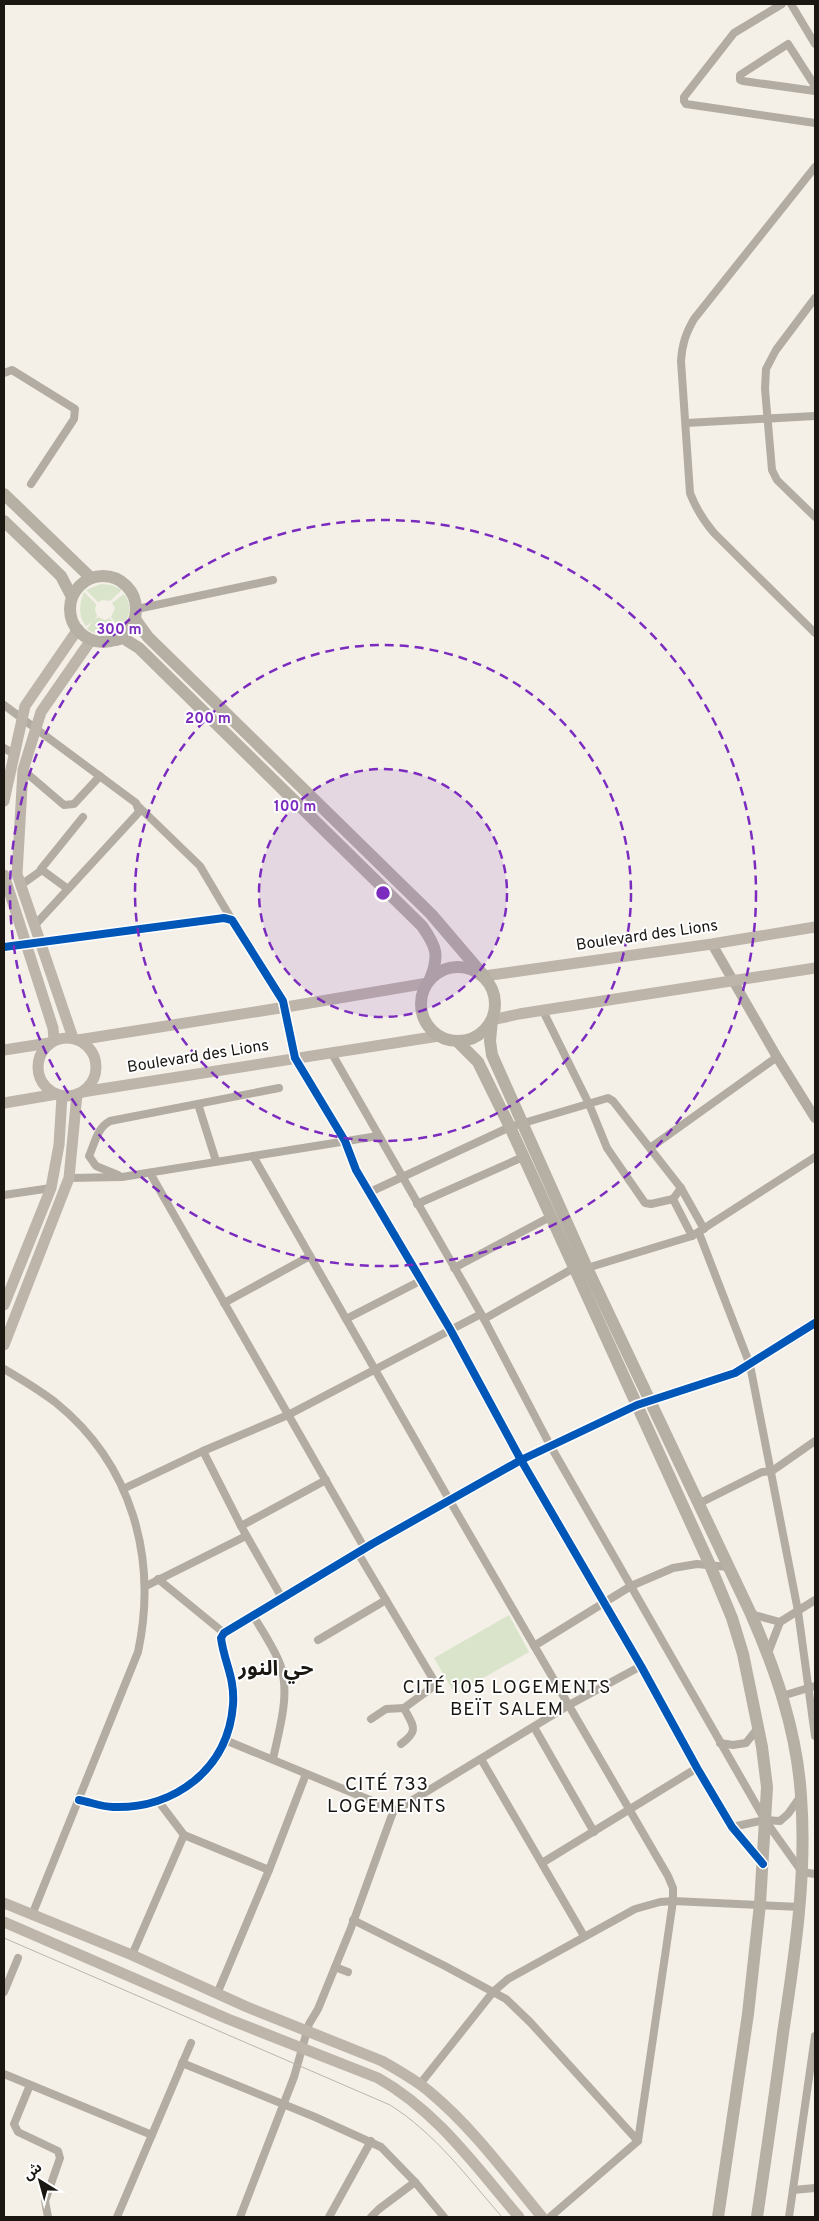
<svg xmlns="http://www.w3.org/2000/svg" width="819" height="2221" font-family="Overpass,'Noto Sans Arabic',sans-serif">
  <rect width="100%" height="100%" fill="#f4f0e8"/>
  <g fill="#d9e4cb">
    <polygon points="101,584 112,585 122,590 110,601 103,600 98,602 86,590"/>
    <path d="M 84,592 L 96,604 L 95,610 L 97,616 L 94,620 L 98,617 L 105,620 L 110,618 L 118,631 C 107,634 95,636 87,629 L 92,622 L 86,626 C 78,616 79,604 84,592 Z"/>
    <path d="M 124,594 C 133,607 130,618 120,629 L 111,617 L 115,608 L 112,603 Z"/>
    <polygon points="509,1615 529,1652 455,1694 434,1658"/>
  </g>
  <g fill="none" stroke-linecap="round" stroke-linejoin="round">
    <g stroke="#b3aca2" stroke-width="8">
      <polyline points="782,4 734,33 684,97 684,101 686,104 815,123"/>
      <polyline points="791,4 815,44"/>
      <polyline points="815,86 788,44 740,75 740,80 743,81 815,91"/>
      <path d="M 815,167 L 694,319 C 686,333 682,344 681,361 L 690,493 C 696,509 703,520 714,533 L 815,633"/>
      <polyline points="815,298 776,350 766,369 765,389 772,470 777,480 815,517"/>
      <polyline points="4,373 12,370 75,409 74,419 31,484"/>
      <polyline points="686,423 815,416"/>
      <polyline points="137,609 273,580"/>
      <polyline points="4,705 136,803 139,812 34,926"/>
      <polyline points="4,748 14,754"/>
      <polyline points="23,770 64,805 74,804 100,776"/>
      <polyline points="138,806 200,866 232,920"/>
      <polyline points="41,869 83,817"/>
      <polyline points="21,885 42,870 68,889"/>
      <polyline points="4,947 224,918 232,920 283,1001 295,1058 345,1141 356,1170 450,1329 521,1460 641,1666 697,1768 732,1827 763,1864"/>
      <polyline points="543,1011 589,1104 607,1148 645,1203 651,1204 673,1199 692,1236 815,1157"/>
      <polyline points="331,1052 484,1319 550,1445 765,1820 802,1872 815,1874"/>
      <polyline points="198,1104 216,1161"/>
      <polyline points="650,1148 777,1057"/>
      <polyline points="253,1156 450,1501 668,1876 673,1888 673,1901 638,2141 550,2217"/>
      <polyline points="150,1173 365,1549"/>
      <path d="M 118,1175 L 96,1166 L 89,1156 C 95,1143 97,1128 110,1121 L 279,1088"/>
      <polyline points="69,1178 122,1177 378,1136"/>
      <polyline points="681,1188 704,1229"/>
      <polyline points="370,1192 510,1127 608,1098 613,1101 681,1188 673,1199"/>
      <polyline points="4,1195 51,1188"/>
      <polyline points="417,1204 523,1157"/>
      <polyline points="699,1233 750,1365 798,1611 815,1736"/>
      <polyline points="454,1268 550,1217"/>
      <polyline points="587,1268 692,1236"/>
      <polyline points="224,1303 310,1256"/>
      <polyline points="346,1319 422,1280"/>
      <polyline points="484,1319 574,1268"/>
      <path d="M 4,1369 C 21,1379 39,1390 55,1402 C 132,1464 158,1558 138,1652 L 32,1915"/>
      <polyline points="203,1451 241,1526 282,1598"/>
      <polyline points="123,1489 203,1451 288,1415 481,1314"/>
      <polyline points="698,1504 762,1472 772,1471 815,1441"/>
      <polyline points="241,1526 326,1480"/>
      <path d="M 358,1553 L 433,1679 L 430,1689 L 404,1708 C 413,1726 420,1730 401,1744"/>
      <polyline points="158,1579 224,1633"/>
      <polyline points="146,1586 246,1536"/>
      <polyline points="751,1614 780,1622 768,1653"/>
      <path d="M 254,1617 C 263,1632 274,1648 280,1664 C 291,1693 279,1730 273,1759"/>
      <polyline points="780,1622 815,1600"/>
      <polyline points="318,1640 386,1600"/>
      <polyline points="534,1646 631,1586 673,1568 697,1564 728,1567"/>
      <polyline points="782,1696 815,1686"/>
      <polyline points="371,1719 386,1709 404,1708"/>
      <polyline points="534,1727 594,1832"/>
      <polyline points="225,1740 382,1805 393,1812"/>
      <polyline points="720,1743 733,1745 746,1743 758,1728"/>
      <polyline points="481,1759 584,1936"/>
      <path d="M 79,1800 C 90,1802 102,1807 113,1807 C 175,1809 228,1769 233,1705 C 235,1677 224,1662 221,1638 L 224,1633 L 372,1544 L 521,1460 L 637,1405 L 735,1373 L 815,1323"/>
      <polyline points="159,1802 184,1835 269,1870"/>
      <polyline points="732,1827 765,1820 780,1821 788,1814 800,1797"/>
      <polyline points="542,1863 697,1768"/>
      <polyline points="353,1920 445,1966 506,1999 530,2022 638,2141"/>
      <polyline points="132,1955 184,1835"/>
      <polyline points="335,1967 348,1972"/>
      <polyline points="4,1992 18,1958"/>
      <polyline points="217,1994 269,1870 306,1774"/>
      <polyline points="182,2063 315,2117 381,2147 415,2182 444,2217"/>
      <polyline points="4,2074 152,2135"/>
      <polyline points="420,2084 493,1992 508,1979 635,1909 660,1902 673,1901 800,1907"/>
      <polyline points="30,2085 14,2124 18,2132 58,2151 60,2158 45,2201 48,2217"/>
      <polyline points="793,2190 815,2188"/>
      <polyline points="117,2217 191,2043"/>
      <polyline points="240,2217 294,2077 309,2024 318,2009 351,1928 393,1812 569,1705 641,1666"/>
      <polyline points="329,2217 371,2141"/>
      <polyline points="371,2217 379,2209 415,2182"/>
      <polyline points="789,2217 815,2036"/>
    </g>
    <polyline stroke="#b3aca2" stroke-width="10" points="712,944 777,1057 815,1118"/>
    <g stroke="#bdb4aa" stroke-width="11">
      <polyline points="4,801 25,706 78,629"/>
      <polyline points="4,875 53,1028 54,1040"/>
      <polyline points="484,976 712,944 815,927"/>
      <polyline points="492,1020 519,1014 815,968"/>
      <circle cx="67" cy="1067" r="29"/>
      <polyline points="73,1038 17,874 23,770 41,712 91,640"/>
      <polyline points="78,1040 286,1007 428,983"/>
      <polyline points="4,1050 49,1043"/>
      <polyline points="82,1092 439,1036"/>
      <polyline points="4,1103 57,1094"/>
      <polyline points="4,1305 51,1188 59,1145 62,1096"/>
      <polyline points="4,1345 69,1178 77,1094"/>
      <path d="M 4,1903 L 132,1955 L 247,2007 L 382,2061 C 399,2071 416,2080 431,2093 C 473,2128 507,2175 542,2217"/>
      <path d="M 4,1922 L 228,2019 L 378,2078 C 437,2111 476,2167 519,2217"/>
    </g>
    <g stroke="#b6afa4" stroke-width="12">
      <polyline points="4,494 91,578"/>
      <polyline points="4,521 61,576 72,597"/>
      <circle cx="103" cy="609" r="33"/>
      <polyline points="135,619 148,637 431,914 484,976"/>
      <path d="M 116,640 L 123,638 L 139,648 L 422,926 C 436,946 440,955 430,979"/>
      <circle cx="458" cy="1004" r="37"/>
      <path d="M 492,1020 L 490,1041 L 492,1055 L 587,1268 L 751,1614 C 776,1671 797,1732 801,1796 C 807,1875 795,1954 783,2033 C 775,2095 766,2156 757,2217"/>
      <polyline points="457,1041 478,1062 510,1127 710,1565 732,1618 743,1654 762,1747 767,1787 760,1904 748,2014 718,2217"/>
    </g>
    <path stroke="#bab4ac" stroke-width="1" d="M 4,1938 L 390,2105 C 436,2134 467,2177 502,2217"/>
    <defs>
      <g id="cycleway">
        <polyline points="4,947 224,918 232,920 283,1001 295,1058 345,1141 356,1170 450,1329 521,1460 641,1666 697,1768 732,1827 763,1864"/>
        <path d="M 79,1800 C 90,1802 102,1807 113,1807 C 175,1809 228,1769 233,1705 C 235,1677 224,1662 221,1638 L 224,1633 L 372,1544 L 521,1460 L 637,1405 L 735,1373 L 815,1323"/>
      </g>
    </defs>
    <use href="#cycleway" stroke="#fff" stroke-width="11"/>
    <use href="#cycleway" stroke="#0057b8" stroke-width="8"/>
  </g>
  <circle cx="383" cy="893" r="124" fill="#7b2cbf" fill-opacity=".12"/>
  <g fill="none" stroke="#7b2cbf" stroke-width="2.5" stroke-dasharray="9 6">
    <circle cx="383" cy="893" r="124"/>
    <circle cx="383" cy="893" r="248"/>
    <circle cx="383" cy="893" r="373"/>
  </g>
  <g text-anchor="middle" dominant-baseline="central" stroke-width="4" stroke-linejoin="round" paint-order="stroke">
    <g font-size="16" fill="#1a1712" stroke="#fff">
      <text transform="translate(647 936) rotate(-8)">Boulevard des Lions</text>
      <text transform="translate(198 1057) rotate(-9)">Boulevard des Lions</text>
    </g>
    <g font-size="19" letter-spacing="1" fill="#1a1712" stroke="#fff">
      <text x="507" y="1688">CITÉ 105 LOGEMENTS<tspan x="507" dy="22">BEÏT SALEM</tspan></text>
      <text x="387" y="1785">CITÉ 733<tspan x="387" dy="22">LOGEMENTS</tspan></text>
    </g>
    <g font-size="21" font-weight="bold" fill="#1a1712" stroke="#fff">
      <text x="276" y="1669">حي النور</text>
    </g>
  </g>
  <circle cx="383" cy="893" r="8" fill="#7b2cbf" stroke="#fff" stroke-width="2.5"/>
  <g font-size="15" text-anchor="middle" font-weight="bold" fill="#7b2cbf" stroke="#fff" stroke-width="4" stroke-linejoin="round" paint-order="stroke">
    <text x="119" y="634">300 m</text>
    <text x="208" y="723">200 m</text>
    <text x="295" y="811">100 m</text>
  </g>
  <rect width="819" height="2221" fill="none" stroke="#1a1712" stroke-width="10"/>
  <g transform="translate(40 2181) rotate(323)" stroke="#ffffff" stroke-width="4" paint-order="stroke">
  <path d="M0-4L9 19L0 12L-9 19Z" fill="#1a1712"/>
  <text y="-8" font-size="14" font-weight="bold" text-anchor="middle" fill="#1a1712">ش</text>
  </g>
</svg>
